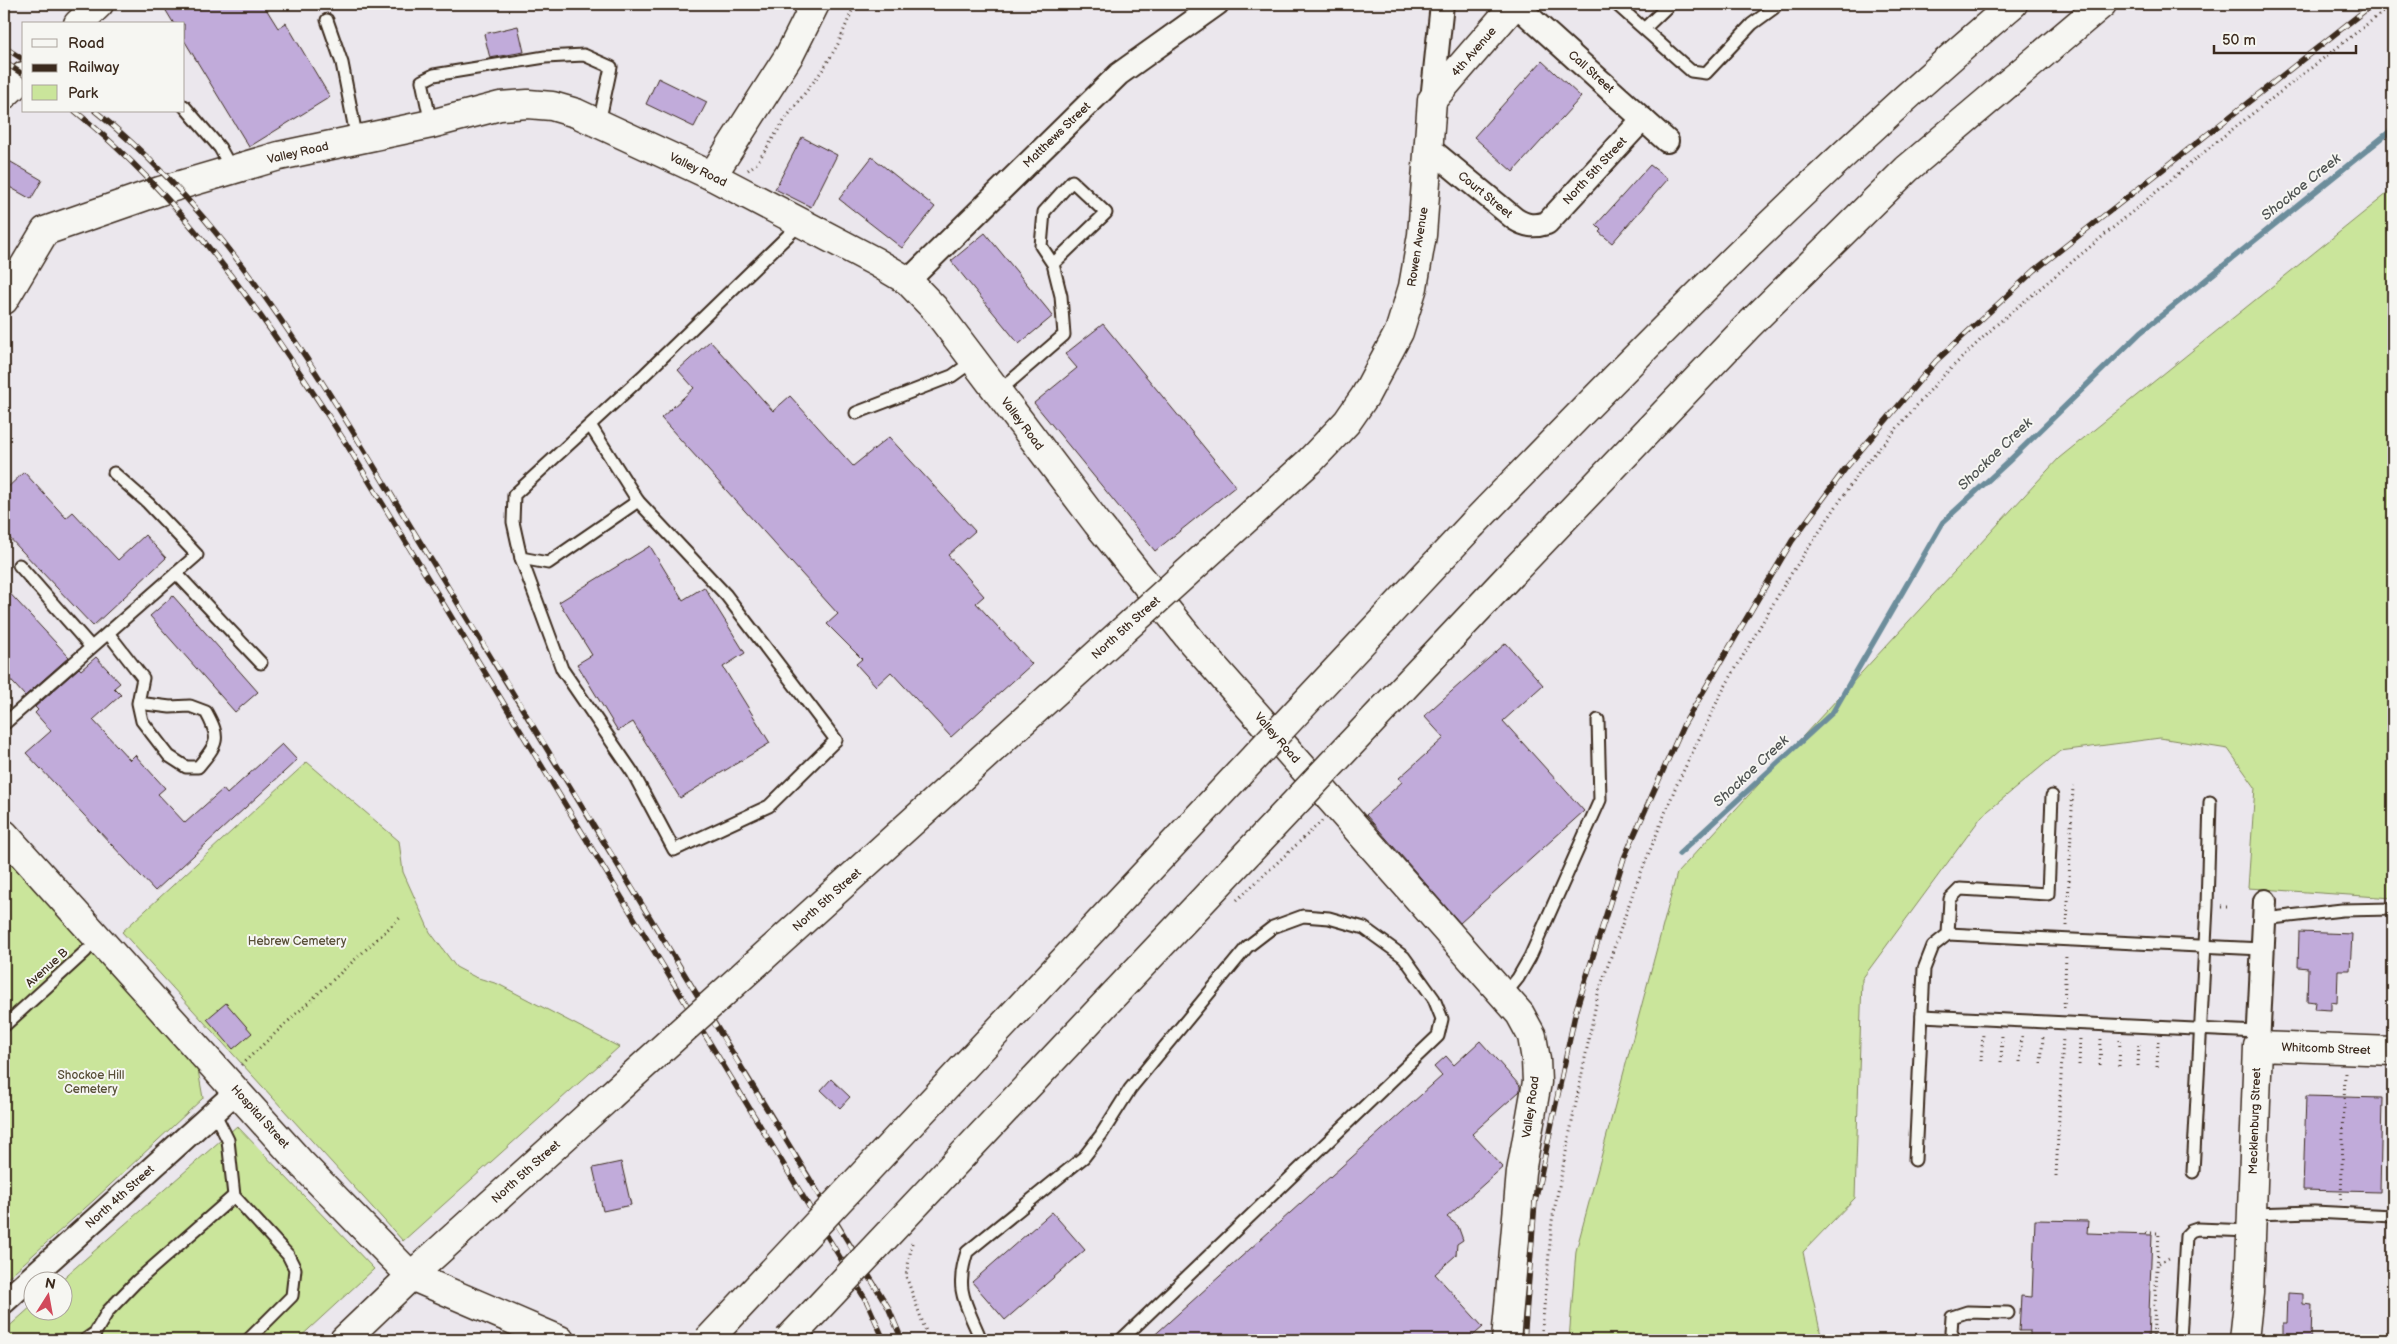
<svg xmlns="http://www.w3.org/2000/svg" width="2397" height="1344" font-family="'Balsamiq Sans',sans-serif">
  <rect width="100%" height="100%" fill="#ebe7ed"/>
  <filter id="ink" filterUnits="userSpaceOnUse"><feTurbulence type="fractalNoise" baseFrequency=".02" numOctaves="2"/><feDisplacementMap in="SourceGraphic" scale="10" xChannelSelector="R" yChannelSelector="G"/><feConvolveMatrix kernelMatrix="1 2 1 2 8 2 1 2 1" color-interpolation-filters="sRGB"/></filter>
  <g filter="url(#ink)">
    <g fill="#cae59b" stroke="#82885c">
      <polygon points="2393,189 2393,898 2248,888 2255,787 2228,749 2160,738 2060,751 1982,816 1862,979 1855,1198 1803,1252 1822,1340 1569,1340 1576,1251 1677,873 2059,458"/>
      <polygon points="307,762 399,841 403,872 430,932 456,967 475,977 498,984 619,1047 403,1241 122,932"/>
      <polygon points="4,855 198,1070 203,1098 94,1200 4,1281"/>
      <polygon points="237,1126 374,1269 297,1340 4,1340 4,1331 32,1306 32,1312 62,1312 62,1282 60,1281"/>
    </g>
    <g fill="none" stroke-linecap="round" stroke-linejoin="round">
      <polyline stroke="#6c8d9b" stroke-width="5.5" points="1679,854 1833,712 1943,522 2008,462 2141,332 2393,129"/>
    </g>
    <g fill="#c1abda" stroke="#3b2a1e">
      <polygon points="162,4 263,4 278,28 286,23 330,97 249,147 184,40 184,24 174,24"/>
      <polygon points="518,26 524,52 490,58 484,34"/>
      <polygon points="1542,61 1581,97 1513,172 1474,137"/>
      <polygon points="658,78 707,102 694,127 646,104"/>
      <polygon points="802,137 837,155 811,207 775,189"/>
      <polygon points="872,157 935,207 902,248 839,199"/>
      <polygon points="4,158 42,180 31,199 4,184"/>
      <polygon points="1650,165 1668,179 1612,243 1599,232 1601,230 1596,225"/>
      <polygon points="985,233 1053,316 1019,344 951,261"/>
      <polygon points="1103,324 1236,486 1155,551 1034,403 1077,368 1065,354"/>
      <polygon points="710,341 773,411 790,396 853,466 889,437 975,531 948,555 984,596 976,603 1032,664 951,737 891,672 876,686 856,664 862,659 827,624 838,614 661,418 694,388 678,370"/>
      <polygon points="24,472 66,518 73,512 118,560 145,535 166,558 93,626 4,532 4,491"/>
      <polygon points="650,546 683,600 704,587 745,653 723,667 770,743 680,798 633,722 618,731 577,664 592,655 559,602"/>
      <polygon points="4,587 69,657 25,696 4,673"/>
      <polygon points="173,596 258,692 235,712 150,616"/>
      <polygon points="1506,643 1543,685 1503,721 1584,811 1460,923 1366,815 1402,782 1399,778 1444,738 1424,716"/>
      <polygon points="96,657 120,683 114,688 121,695 93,720 130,760 135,755 165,788 158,794 185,823 223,789 227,794 282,744 297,760 155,891 26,753 51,731 35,713 38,710 35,707 79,668 81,670"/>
      <polygon points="2299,932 2352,934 2350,970 2338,970 2337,1003 2331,1002 2331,1010 2314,1009 2315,1002 2307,1001 2308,968 2298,967"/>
      <polygon points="226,1003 252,1033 233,1049 207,1019"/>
      <polygon points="1480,1041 1520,1086 1520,1091 1472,1134 1503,1167 1447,1217 1458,1226 1463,1240 1457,1244 1456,1255 1435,1274 1483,1327 1468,1340 1149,1340 1442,1076 1434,1067 1446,1056 1454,1065"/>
      <polygon points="831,1079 850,1097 840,1108 821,1090"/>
      <polygon points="2306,1096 2382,1098 2380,1192 2303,1190"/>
      <polygon points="621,1162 631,1205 603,1211 593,1168"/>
      <polygon points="1052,1212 1085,1250 1005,1320 972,1282"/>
      <polygon points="2035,1220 2088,1221 2087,1233 2152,1235 2148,1340 2030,1340 2030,1331 2019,1331 2021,1296 2032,1297"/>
      <polygon points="2288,1293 2303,1294 2303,1304 2312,1305 2311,1340 2283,1339 2283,1323 2287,1323"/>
    </g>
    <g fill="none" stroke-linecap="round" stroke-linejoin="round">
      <defs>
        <g id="service">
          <polyline points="1616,4 1691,71 1706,73 1752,24 1774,8 1773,4"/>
          <polyline points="327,20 342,63 357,140"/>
          <polyline points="1645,28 1670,4"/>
          <polyline points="184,106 220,148 232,170"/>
          <polyline points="431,124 422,81 434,75 545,57 584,55 611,67 599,123"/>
          <polyline points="998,392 1064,335 1061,296 1053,264 1106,213 1072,181 1044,212 1041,246 1053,264"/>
          <polyline points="856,413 952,376 973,361"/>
          <polyline points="590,425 638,501 548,563 521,558 513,522 514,495 645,374 801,223"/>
          <polyline points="521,558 562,669 633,773 674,850 769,806 836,740 726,595 638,501"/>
          <polyline points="19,565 91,647"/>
          <polyline points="176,573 261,663"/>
          <path d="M 108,633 L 143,678 L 138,703 L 142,721 L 169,756 L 186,767 L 198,767 C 218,743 221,739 206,712 L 190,706 L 170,707 L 138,703"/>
          <polyline points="4,724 197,555 148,503 114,473"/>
          <polyline points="2264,919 2342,910 2393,909"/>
          <polyline points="1948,934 2262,949"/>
          <polyline points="1505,994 1518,978 1530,957 1600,800 1598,720"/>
          <polyline points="1922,1016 2258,1032"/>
          <polyline points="4,1026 86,951"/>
          <polyline points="214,1112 228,1140 234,1196 288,1255 295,1269 292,1296 248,1340"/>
          <polyline points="1915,1160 1924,969 1933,946 1948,934 1950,899 1960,889 2048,894 2052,796"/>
          <polyline points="2193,1172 2207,906 2210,802"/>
          <polyline points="2252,1214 2314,1212 2393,1216"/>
          <polyline points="85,1340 95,1333 108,1311 136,1282 234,1196"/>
          <path d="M 981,1340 C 966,1303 954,1292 967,1252 L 1084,1157 L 1101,1135 L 1130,1089 L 1247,947 L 1273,927 L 1303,916 L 1329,918 L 1364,928 L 1404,957 L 1434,999 L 1442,1019 L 1438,1036 L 1121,1340"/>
          <polyline points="1955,1340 1951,1332 1952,1317 1967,1312 2008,1313"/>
          <polyline points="2180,1340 2186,1236 2191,1231 2197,1229 2251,1231"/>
        </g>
        <g id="minor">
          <polyline points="1515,4 1667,141"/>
          <polyline points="1432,100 1442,4"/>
          <path d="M 1429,148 L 1515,219 C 1526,226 1534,227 1547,223 L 1643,119"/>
          <polyline points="908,281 1119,74 1217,4"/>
          <polyline points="2258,1046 2265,901"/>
          <polyline points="4,1302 237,1091"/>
        </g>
        <g id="tertiary">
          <polyline points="78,24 99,4"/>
          <polyline points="4,95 24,76"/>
          <polyline points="712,176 790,54 815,4"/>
          <polyline points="4,300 45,231 160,191 279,156 431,124 500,106 528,104 552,106 576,113 712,176 876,262 908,281 935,309 1097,523 1193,643 1520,1014 1532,1036 1536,1060 1537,1082 1521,1172 1506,1340"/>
          <polyline points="4,834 299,1161 411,1276"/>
          <polyline points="2244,1340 2249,1293 2258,1046 2393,1051"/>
        </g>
        <g id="secondary">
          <polyline points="1310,461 1347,422 1365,396 1399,332 1413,287 1422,235 1432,100 1515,4"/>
          <polyline points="411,1276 560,1340"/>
          <polyline points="344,1340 411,1276 610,1096"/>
        </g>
        <g id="motorway">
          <path d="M 1473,524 C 1647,344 1822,165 2013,4"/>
          <polyline points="1511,574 1747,327 1907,169 2102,4"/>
        </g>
      </defs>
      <use href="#service" stroke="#3b2a1e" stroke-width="15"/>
      <use href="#minor" stroke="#3b2a1e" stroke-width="26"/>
      <use href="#tertiary" stroke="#3b2a1e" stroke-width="31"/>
      <use href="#secondary" stroke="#3b2a1e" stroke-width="31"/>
      <use href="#motorway" stroke="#3b2a1e" stroke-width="31"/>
      <g stroke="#3b2a1e" stroke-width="3" stroke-dasharray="1 4" stroke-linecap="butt">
        <polyline points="748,170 757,163 786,118 824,68 838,44 855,4"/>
        <polyline points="1237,900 1322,821"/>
        <polyline points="2221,907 2231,907"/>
        <polyline points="2067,926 2073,786"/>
        <polyline points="2064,1008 2066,955"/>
        <polyline points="1981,1061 1983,1034"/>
        <polyline points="2001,1062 2002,1035"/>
        <polyline points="2020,1062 2022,1036"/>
        <polyline points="2041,1063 2043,1037"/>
        <polyline points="241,1065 402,916"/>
        <polyline points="2079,1065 2080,1038"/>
        <polyline points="2100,1065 2101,1039"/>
        <polyline points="2119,1066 2120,1040"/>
        <polyline points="2138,1066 2139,1041"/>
        <polyline points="2157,1067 2158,1041"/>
        <polyline points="2056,1176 2063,1037"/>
        <polyline points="2341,1199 2345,1072"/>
        <polyline points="2393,1201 2393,1187"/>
        <polyline points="2146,1233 2159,1233 2153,1340"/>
        <polyline points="912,1243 906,1276 929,1340"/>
        <polyline points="2159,1263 2171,1257"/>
        <polyline points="1541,1340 1552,1221 1598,994 1634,890 1676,786 1722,692 1787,580 1862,468 1941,378 1996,325 2220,139 2393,4"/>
      </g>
      <use href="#service" stroke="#f6f6f2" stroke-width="11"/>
      <use href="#minor" stroke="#f6f6f2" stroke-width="22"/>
      <use href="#tertiary" stroke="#f6f6f2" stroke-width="28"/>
      <use href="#secondary" stroke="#f6f6f2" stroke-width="28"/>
      <use href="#motorway" stroke="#f6f6f2" stroke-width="28"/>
      <defs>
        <g id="rail">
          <polyline points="4,47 24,60"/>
          <polyline points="4,62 24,75"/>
          <path d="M 75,111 C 188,203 269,323 347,445 L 867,1302 L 884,1340"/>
          <path d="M 95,111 C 242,228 337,409 435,566 C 588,812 735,1061 888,1307 L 902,1340"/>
          <polyline points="1524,1340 1535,1202 1576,1010 1624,858 1683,726 1792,541 1845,469 1936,361 2035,270 2373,4"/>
        </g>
      </defs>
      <use href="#rail" stroke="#3b2a1e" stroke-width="5.5"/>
      <use href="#rail" stroke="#f6f6f2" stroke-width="4" stroke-dasharray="11" stroke-linecap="butt"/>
      <defs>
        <polyline id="secondary-bridge" points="610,1096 1310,461"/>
        <g id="motorway-bridge">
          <polyline points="708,1340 1473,524"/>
          <polyline points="788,1340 1511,574"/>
        </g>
      </defs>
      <use href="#secondary-bridge" stroke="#3b2a1e" stroke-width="31" stroke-linecap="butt"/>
      <use href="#motorway-bridge" stroke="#3b2a1e" stroke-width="31" stroke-linecap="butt"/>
      <use href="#secondary-bridge" stroke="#f6f6f2" stroke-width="28"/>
      <use href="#motorway-bridge" stroke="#f6f6f2" stroke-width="28"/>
    </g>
  </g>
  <g text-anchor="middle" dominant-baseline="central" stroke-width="4" stroke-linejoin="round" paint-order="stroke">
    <g font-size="12" fill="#3b2a1e" stroke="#f6f6f2">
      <text transform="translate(1474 52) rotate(-49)">4th Avenue</text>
      <text transform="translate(1591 72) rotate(42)">Call Street</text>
      <text transform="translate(1057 135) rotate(-44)">Matthews Street</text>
      <text transform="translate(298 153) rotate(-13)">Valley Road</text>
      <text transform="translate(698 170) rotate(26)">Valley Road</text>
      <text transform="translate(1595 171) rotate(-47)">North 5th Street</text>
      <text transform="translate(1485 195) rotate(39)">Court Street</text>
      <text transform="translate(1418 247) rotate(-81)">Rowen Avenue</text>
      <text transform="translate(1022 424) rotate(53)">Valley Road</text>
      <text transform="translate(1126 628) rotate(-42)">North 5th Street</text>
      <text transform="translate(1277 738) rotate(49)">Valley Road</text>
      <text transform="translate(827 900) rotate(-42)">North 5th Street</text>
      <text transform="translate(47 968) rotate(-42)">Avenue B</text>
      <text transform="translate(2326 1049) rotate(2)">Whitcomb Street</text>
      <text transform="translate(1531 1107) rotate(-82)">Valley Road</text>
      <text transform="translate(260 1117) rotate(48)">Hospital Street</text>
      <text transform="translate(2255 1121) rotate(-88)">Mecklenburg Street</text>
      <text transform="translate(526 1172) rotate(-42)">North 5th Street</text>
      <text transform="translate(120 1197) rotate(-42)">North 4th Street</text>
    </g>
    <g font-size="12" fill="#584f37" stroke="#f6f6f2">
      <text x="297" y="941">Hebrew Cemetery</text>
      <text x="91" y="1075">Shockoe Hill<tspan x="91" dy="14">Cemetery</tspan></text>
    </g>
    <g font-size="14" font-style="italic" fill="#4f5352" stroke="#f6f6f2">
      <text transform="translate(2301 187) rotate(-39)">Shockoe Creek</text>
      <text transform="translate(1995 454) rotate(-44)">Shockoe Creek</text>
      <text transform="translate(1751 771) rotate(-43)">Shockoe Creek</text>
    </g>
  </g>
  <rect width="2397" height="1344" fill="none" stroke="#f6f6f2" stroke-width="20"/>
  <rect x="10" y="10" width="2377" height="1324" fill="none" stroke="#3b2a1e" stroke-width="2" filter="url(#ink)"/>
  <rect x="22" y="22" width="162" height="90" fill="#f6f6f2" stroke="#aba49d"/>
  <rect x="32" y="39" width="25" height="8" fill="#f6f6f2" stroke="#aba49d"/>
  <text x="68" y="48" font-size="15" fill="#3b2a1e">Road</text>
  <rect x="32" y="64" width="25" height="8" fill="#3b2a1e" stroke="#aba49d"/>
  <text x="68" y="72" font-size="15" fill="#3b2a1e">Railway</text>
  <rect x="32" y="85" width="25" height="15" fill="#cae59b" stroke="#aba49d"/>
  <text x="68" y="98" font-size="15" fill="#3b2a1e">Park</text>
  <g transform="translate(48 1296) rotate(11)"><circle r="24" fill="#f6f6f2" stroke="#aba49d"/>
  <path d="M0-4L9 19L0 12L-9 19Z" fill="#d1495b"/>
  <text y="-8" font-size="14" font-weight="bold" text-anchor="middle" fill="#3b2a1e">N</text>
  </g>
  <path d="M2214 45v8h142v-8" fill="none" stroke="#3b2a1e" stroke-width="2.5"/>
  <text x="2222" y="45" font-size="15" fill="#3b2a1e" stroke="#f6f6f2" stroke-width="4" paint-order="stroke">50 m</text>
</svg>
